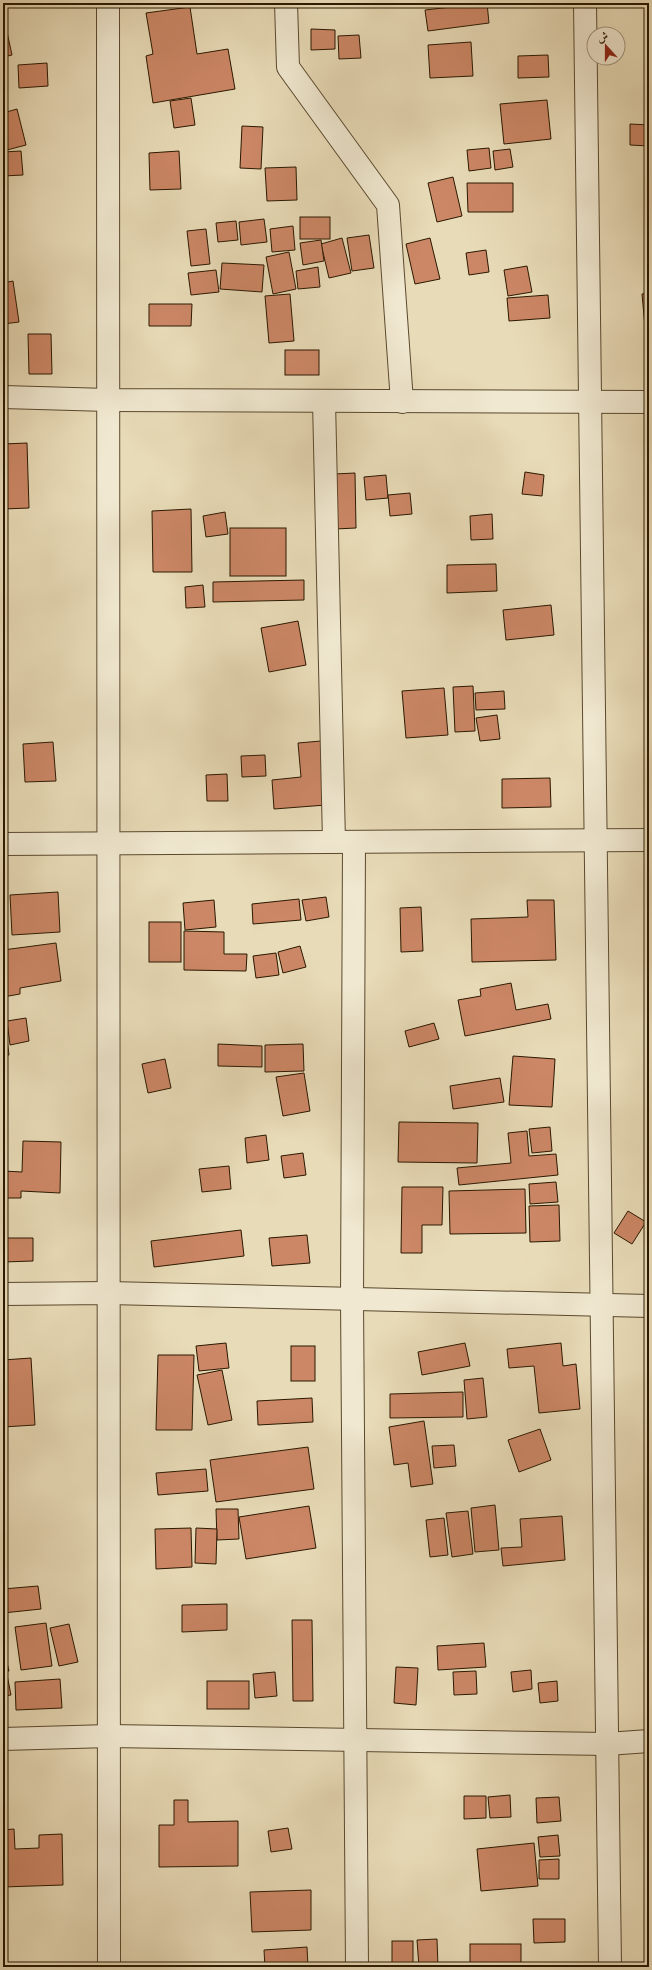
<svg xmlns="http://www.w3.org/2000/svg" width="652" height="1970" font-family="'Libre Caslon Text',Amiri,serif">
  <rect width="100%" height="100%" fill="#e8dbb7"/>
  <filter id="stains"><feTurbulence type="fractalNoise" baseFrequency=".005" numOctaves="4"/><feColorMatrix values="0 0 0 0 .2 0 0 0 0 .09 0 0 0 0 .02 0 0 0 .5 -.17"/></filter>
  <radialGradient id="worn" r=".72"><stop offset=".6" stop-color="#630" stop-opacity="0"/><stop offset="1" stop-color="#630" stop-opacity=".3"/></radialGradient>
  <g fill="#cc8766" stroke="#2a1800">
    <polygon points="487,3 489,23 428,31 425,10"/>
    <polygon points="190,7 197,54 228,49 235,89 153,103 146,56 153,54 146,13"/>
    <polygon points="311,29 335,30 335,49 311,50"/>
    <polygon points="7,32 12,55 3,57 3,33"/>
    <polygon points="359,35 361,58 339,59 338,36"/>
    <polygon points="471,42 473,76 430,78 428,45"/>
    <polygon points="548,55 549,77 518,78 518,56"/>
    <polygon points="47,63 48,86 19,88 18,65"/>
    <polygon points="191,98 195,125 174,128 170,101"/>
    <polygon points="547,100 551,139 504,144 500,104"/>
    <polygon points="17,109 26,145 3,151 3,113"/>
    <polygon points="630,124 649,125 649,146 630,145"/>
    <polygon points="242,126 263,127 261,169 240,168"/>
    <polygon points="489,148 491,168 469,171 467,150"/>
    <polygon points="510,149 513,167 495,170 493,151"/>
    <polygon points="21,151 23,175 3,176 3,152"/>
    <polygon points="179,151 181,189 150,190 149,153"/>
    <polygon points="296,167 297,200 267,201 265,168"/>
    <polygon points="453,177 462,216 437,222 428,183"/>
    <polygon points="467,183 513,183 513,212 468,212"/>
    <rect x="300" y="217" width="30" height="22"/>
    <polygon points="264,219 267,242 241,245 239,222"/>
    <polygon points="236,221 238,240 218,242 216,223"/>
    <polygon points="293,226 295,250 272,252 270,229"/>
    <polygon points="206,229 210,264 191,266 187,231"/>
    <polygon points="369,235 374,268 352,271 347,238"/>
    <polygon points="342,238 351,273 329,278 321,244"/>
    <polygon points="430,238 440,279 415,284 406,244"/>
    <polygon points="321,240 324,261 303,265 300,243"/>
    <polygon points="486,250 489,272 469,275 466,253"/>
    <polygon points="289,252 296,289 273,294 266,257"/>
    <polygon points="222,263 264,265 262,292 220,289"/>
    <polygon points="527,266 532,292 508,296 504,270"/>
    <polygon points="318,267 320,287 298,289 296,271"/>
    <polygon points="216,270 219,292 191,295 188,273"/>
    <polygon points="13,281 19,322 3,324 3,283"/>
    <polygon points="649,293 649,370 642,294"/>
    <polygon points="290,294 294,341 269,343 265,296"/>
    <polygon points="548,295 550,318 509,321 507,298"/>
    <polygon points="149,304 192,304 191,326 149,326"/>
    <polygon points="28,334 51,334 52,374 29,374"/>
    <rect x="285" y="350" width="34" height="25"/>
    <polygon points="27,443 29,508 3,509 3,444"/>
    <polygon points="525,472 544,475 542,496 522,494"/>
    <polygon points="355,473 356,528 335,529 334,474"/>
    <polygon points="386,475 388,498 366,500 364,477"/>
    <polygon points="410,493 412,514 390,516 388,495"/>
    <polygon points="645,495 649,495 649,518 648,518"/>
    <polygon points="191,509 192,572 153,572 152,511"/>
    <polygon points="225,512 228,534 206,537 203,516"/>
    <polygon points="492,514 493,539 471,540 470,516"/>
    <polygon points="645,523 649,523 649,549 648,549"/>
    <rect x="230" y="528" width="56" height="48"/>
    <polygon points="496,564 497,591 447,593 447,565"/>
    <polygon points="304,580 304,600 213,602 213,582"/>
    <polygon points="203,585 205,607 186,608 185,587"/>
    <polygon points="647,596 649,596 649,649 648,649"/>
    <polygon points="551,605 554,635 506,640 503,610"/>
    <polygon points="298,621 306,665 269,672 261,628"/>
    <polygon points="473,686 475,731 455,732 453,687"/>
    <polygon points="444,688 448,735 406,738 402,691"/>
    <polygon points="504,691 505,709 476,710 475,693"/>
    <polygon points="497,715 500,739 480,741 476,718"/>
    <polygon points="321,741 326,805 274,809 272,780 301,777 298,743"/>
    <polygon points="53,742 56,781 25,782 23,744"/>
    <polygon points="265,755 266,776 242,777 241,756"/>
    <polygon points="227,774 228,801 207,801 206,775"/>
    <polygon points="550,778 551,807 502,808 502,779"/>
    <polygon points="58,892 60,932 12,935 10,895"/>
    <polygon points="326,897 329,917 306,921 302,900"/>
    <polygon points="299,899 301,920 253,924 252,904"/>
    <polygon points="214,900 216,927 185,930 183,903"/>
    <polygon points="527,900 554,900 556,960 472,962 471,919 528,917"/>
    <polygon points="421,907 423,951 401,952 400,908"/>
    <rect x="149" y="922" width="32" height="40"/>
    <polygon points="184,931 224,932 224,954 247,954 246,971 184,970"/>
    <polygon points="56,943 61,981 20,988 20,994 3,997 3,950"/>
    <polygon points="300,946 306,967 283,973 278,952"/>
    <polygon points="276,953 279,975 256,978 253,956"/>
    <polygon points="511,983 516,1010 548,1004 551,1019 465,1036 458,1000 481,996 480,989"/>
    <polygon points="4,1018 9,1055 3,1056 3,1019"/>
    <polygon points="26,1018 29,1041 10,1045 7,1021"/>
    <polygon points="434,1023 439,1039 409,1047 405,1031"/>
    <polygon points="218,1044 262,1046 262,1067 218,1066"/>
    <polygon points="303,1044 304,1071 265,1072 265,1045"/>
    <polygon points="513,1056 555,1059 552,1107 509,1105"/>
    <polygon points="165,1059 171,1088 148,1093 142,1064"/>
    <polygon points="304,1073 310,1111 283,1116 276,1077"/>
    <polygon points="500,1078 504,1102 453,1109 450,1086"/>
    <polygon points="399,1122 478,1123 477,1163 398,1162"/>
    <polygon points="550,1127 552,1151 532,1153 529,1129"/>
    <polygon points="527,1131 529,1156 556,1154 558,1175 459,1185 457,1168 511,1163 508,1133"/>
    <polygon points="266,1135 269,1160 247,1163 245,1138"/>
    <polygon points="23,1141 61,1142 60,1193 21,1191 21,1198 3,1198 3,1171 22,1172"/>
    <polygon points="303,1153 306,1175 284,1178 281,1156"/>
    <polygon points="229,1166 231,1189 202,1192 199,1169"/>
    <polygon points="556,1182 558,1202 530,1204 529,1184"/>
    <polygon points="402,1187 443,1187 442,1225 422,1225 422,1253 401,1253"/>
    <polygon points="525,1189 526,1233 450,1234 449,1191"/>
    <polygon points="559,1205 560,1241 530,1242 529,1206"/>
    <polygon points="628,1211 646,1222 632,1244 614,1233"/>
    <polygon points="241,1230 244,1256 154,1267 151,1241"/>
    <polygon points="307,1235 310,1263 272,1266 269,1238"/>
    <polygon points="3,1238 33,1238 33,1261 3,1262"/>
    <polygon points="226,1343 229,1368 199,1371 196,1346"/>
    <polygon points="465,1343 470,1366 422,1375 418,1352"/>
    <polygon points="561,1343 563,1366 576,1364 580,1409 539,1413 534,1366 509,1368 507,1349"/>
    <rect x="291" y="1346" width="24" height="35"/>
    <polygon points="158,1355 194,1355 192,1430 156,1430"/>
    <polygon points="31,1358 35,1425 3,1427 3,1360"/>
    <polygon points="222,1370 232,1420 208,1425 197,1375"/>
    <polygon points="483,1378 487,1417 467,1419 464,1380"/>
    <polygon points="463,1392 463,1417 390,1418 390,1394"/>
    <polygon points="312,1398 313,1422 258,1425 257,1401"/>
    <polygon points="424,1421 433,1484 411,1487 408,1463 394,1465 389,1427"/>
    <polygon points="540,1429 551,1460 519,1472 508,1440"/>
    <polygon points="454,1445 456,1466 434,1468 432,1446"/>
    <polygon points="308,1447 314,1489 216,1502 210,1460"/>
    <polygon points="206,1469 208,1491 158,1495 156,1473"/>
    <polygon points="495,1505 499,1550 475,1552 471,1508"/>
    <polygon points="309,1506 316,1548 246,1559 239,1517"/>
    <polygon points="216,1509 238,1509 239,1539 217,1540"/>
    <polygon points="468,1511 473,1554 452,1557 446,1513"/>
    <polygon points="562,1516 565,1560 503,1566 501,1548 522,1547 520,1519"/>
    <polygon points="444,1518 448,1555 430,1557 426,1520"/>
    <polygon points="191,1528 192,1567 156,1569 155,1529"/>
    <polygon points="196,1528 217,1529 216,1564 195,1563"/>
    <polygon points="3,1533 7,1552 3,1553"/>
    <polygon points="38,1586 41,1609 3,1613 3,1589"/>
    <polygon points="227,1604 227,1630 182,1632 182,1605"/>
    <polygon points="292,1620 312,1620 313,1701 293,1701"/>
    <polygon points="46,1623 52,1666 21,1670 15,1627"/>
    <polygon points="69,1624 78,1662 59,1666 50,1628"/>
    <polygon points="484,1643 486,1667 438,1670 437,1646"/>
    <polygon points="3,1655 5,1655 9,1671 3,1672"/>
    <polygon points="396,1667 418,1668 416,1705 394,1703"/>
    <polygon points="531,1670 532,1689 513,1692 511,1672"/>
    <polygon points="476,1671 477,1694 454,1695 453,1672"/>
    <polygon points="275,1672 277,1696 255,1698 253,1674"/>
    <polygon points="7,1675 11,1695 3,1696 3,1676"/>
    <polygon points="60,1679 62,1708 16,1710 15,1682"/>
    <rect x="207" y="1681" width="42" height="28"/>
    <polygon points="557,1681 558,1701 540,1703 538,1683"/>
    <polygon points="510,1795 511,1817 490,1818 488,1797"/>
    <polygon points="464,1796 486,1796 486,1818 464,1819"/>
    <polygon points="559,1797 561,1821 537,1823 536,1798"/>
    <polygon points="174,1800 188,1800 188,1822 238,1821 238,1866 159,1867 159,1825 174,1825"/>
    <polygon points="288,1828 292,1849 271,1852 268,1831"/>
    <polygon points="14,1829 15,1849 39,1848 39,1835 62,1834 63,1885 3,1887 3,1830"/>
    <polygon points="558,1835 560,1856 540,1857 538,1837"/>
    <polygon points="534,1843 538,1886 481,1891 477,1849"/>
    <polygon points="559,1859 559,1879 539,1879 539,1860"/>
    <polygon points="311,1890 311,1930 252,1932 250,1892"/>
    <polygon points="533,1919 565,1919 565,1942 534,1943"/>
    <polygon points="437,1939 438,1967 419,1967 417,1940"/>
    <rect x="392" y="1941" width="21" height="26"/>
    <rect x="470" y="1944" width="51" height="23"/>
    <polygon points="307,1947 308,1967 265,1967 264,1950"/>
    <polygon points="220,1963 220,1967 201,1967"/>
  </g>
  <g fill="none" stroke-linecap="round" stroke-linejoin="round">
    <defs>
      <g id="minor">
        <polyline points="108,3 109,1967"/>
        <polyline points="286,3 288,67 388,205 402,402"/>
        <polyline points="585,3 610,1967"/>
        <polyline points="3,397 108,400 649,402"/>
        <polyline points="324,401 334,842"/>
        <polyline points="354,842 352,1300 357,1967"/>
        <polyline points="3,844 649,840"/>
        <polyline points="3,1294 109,1293 649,1306"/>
        <polyline points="3,1739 109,1736 607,1744 649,1741"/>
      </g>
    </defs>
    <use href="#minor" stroke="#5a492e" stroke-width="24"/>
    <use href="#minor" stroke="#f0e8d0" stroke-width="22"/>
  </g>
  <rect width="652" height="1970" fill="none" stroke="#e8dbb7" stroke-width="16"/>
  <rect x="4" y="4" width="644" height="1962" fill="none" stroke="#2a1800" stroke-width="2"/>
  <rect x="8" y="8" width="636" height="1954" fill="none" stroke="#2a1800"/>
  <g transform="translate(606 46) rotate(339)"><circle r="19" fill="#f0e8d0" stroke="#a1957d"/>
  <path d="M0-3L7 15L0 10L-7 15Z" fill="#8f2418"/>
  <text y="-6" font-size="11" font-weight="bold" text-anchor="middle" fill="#2a1800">ش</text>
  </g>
  <rect width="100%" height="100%" filter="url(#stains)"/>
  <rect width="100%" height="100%" fill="url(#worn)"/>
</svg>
